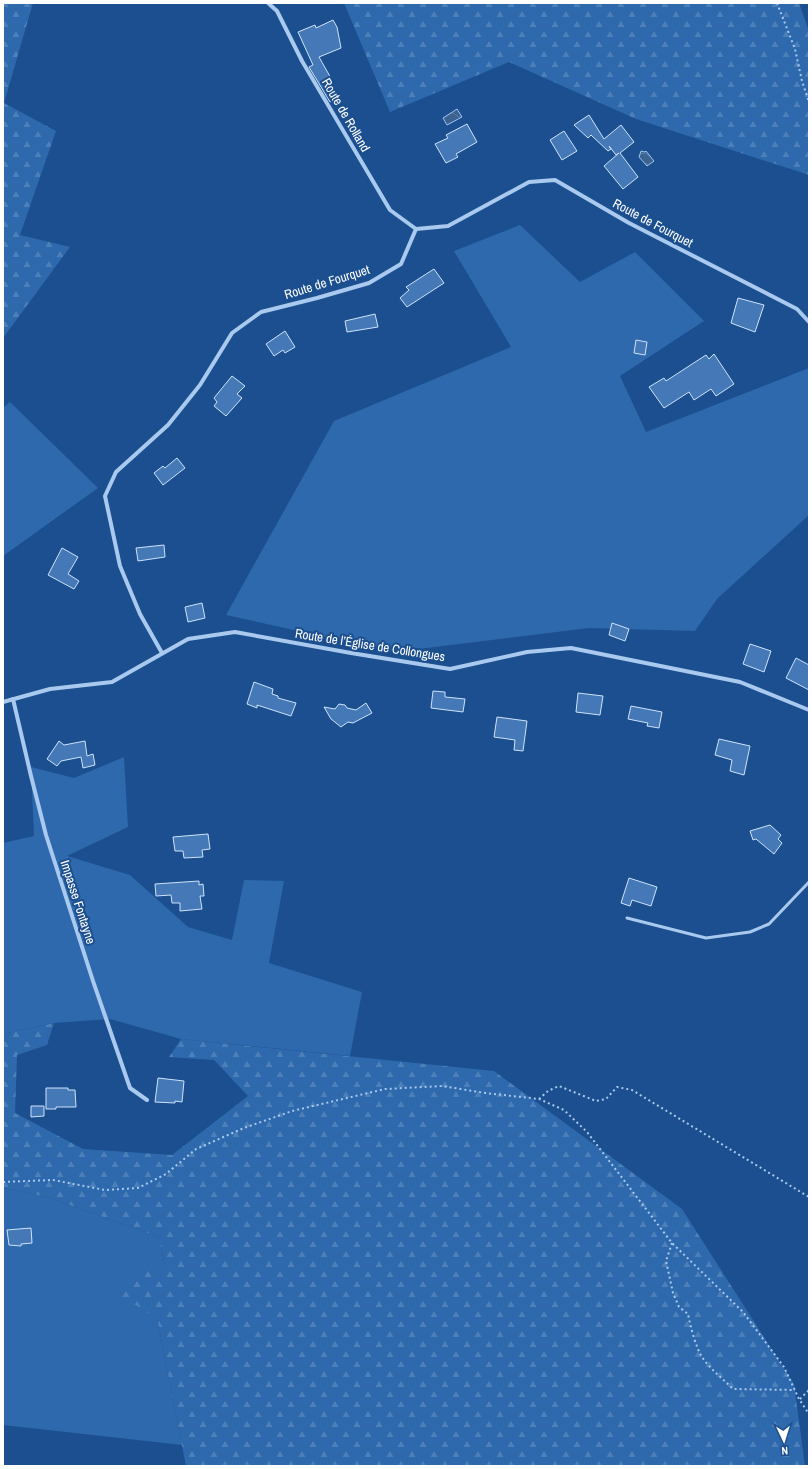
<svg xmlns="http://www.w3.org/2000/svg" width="812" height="1469" font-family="'Archivo Narrow',sans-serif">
  <defs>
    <pattern id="forest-firs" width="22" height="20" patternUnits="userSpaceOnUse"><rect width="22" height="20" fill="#2e69ad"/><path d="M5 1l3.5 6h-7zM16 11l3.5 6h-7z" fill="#4d80b9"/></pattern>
    <pattern id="water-waves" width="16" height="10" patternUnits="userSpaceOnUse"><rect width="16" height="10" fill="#3c6290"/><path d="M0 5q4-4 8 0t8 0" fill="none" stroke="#597aa1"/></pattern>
  </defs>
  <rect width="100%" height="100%" fill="#1b4f8f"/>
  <g fill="#2e69ad">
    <polygon points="520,225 580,282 635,252 704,321 620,376 646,432 809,368 809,515 717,599 695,631 589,628 394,652 226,615 334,421 511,347 454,251"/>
    <polygon points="10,402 98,488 3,556 3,408"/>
    <polygon points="124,757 128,827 67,856 130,875 188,927 232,940 244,880 284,881 269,963 362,992 350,1056 181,1039 110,1019 54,1023 3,1034 3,843 34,836 31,767 74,778"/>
    <polygon points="3,1188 47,1197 159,1237 165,1267 157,1318 182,1445 3,1425"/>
  </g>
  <g fill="url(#forest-firs)">
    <polygon points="3,3 33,3 4,103 56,131 20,235 70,247 3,338"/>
    <polygon points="344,3 799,3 809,31 809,175 636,119 509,62 390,112"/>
    <polygon points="54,1023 47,1045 17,1055 15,1113 83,1149 172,1155 248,1096 214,1060 169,1057 181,1039 494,1071 682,1209 794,1384 805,1466 186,1466 157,1318 121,1296 135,1270 165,1267 159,1237 47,1197 3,1188 3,1034"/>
  </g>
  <g fill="url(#water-waves)" stroke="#9cc4f0">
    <polygon points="457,109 462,117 447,125 443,118"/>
    <polygon points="641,151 645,152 646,151 654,161 647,166 639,157"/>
  </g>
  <g fill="#4478b7" stroke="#cfe3fa">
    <polygon points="333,20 337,27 341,48 319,57 332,80 327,83 334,100 330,102 309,67 313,65 298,32 315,25 316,28"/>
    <polygon points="589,115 604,139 621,125 634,142 620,153 638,177 623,189 604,166 619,153 616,155 609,146 611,149 608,151 591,135 588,138 574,125"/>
    <polygon points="467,124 477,142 456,154 458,157 446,163 435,144 448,138 446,135"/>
    <polygon points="564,131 577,151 562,160 550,140"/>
    <polygon points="434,269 444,283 407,307 400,298 409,290 406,287"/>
    <polygon points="738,298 764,305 755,332 731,323"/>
    <polygon points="375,314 378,327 347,332 345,321"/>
    <polygon points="285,331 295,347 285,353 283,350 274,356 266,344"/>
    <polygon points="636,340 647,342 645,355 634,353"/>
    <polygon points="714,354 734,384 716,396 711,389 694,400 689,392 664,408 649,387 664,378 666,381 706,355 709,359"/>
    <polygon points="232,376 245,386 237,394 242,398 226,416 214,406 217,402 214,398"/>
    <polygon points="177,458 185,468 163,485 154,473 163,466 165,468"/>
    <polygon points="164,545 165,557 138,561 136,548"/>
    <polygon points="62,548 78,557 68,574 79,581 74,589 48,575"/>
    <polygon points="202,603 205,618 188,622 185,607"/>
    <polygon points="612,623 629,629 625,641 609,635"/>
    <polygon points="750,644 771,651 764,672 743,664"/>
    <polygon points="796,658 809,665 809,690 786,678"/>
    <polygon points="254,682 273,689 272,694 278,696 278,698 296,703 291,716 257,705 257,708 247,704"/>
    <polygon points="433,691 445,692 445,697 465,699 463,712 431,708"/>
    <polygon points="578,693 603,696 600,715 576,712"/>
    <polygon points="366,703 372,713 353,723 348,722 341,727 331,719 324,707 335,709 339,704 345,705 347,708 356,710"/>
    <polygon points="631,706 662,712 659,728 647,726 648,723 628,719"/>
    <polygon points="497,717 527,721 523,751 514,750 515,740 494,737"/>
    <polygon points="719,739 750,746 744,775 730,771 732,760 715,755"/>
    <polygon points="59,741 64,745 85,741 87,756 93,754 95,765 83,768 81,757 61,761 57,766 47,759"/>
    <polygon points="770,825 781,835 778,839 782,843 774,854 756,839 753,840 750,831"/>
    <polygon points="208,834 210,849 202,850 203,857 184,858 183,851 175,851 173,837"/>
    <polygon points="629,878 657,887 651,906 632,900 630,906 621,903"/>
    <polygon points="199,881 199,885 203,884 204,896 200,896 202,909 180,911 180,903 172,903 171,895 156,896 155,884"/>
    <polygon points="158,1078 184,1081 182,1102 175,1101 175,1103 155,1102"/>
    <polygon points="46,1088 68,1088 68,1090 75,1090 76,1107 56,1107 56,1109 46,1109"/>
    <polygon points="31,1106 44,1106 44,1116 31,1117"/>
    <polygon points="31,1228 32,1243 21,1244 21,1246 9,1245 7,1230"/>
  </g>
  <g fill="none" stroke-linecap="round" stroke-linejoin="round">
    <g stroke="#a9c9ee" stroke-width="2" stroke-dasharray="2 3" stroke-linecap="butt">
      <polyline points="777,3 795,49 802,81 809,102"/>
      <polyline points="539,1099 548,1091 559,1086 596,1101 606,1099 617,1087 632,1090 809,1197"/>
      <polyline points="3,1182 53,1180 105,1190 138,1188 166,1174 196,1149 244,1128 292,1111 385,1089 442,1086 485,1093 539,1099 564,1110 587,1132 672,1243 743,1312 784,1367 799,1399 809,1414"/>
      <path d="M 672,1243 L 666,1261 L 673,1293 L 679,1307 L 688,1314 C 690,1325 696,1348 702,1357 C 710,1369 722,1378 733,1389 L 795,1390"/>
      <polyline points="800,1399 809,1390"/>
    </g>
    <polyline stroke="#a9c9ee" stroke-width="3" points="627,918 706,938 750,932 769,924 809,882"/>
    <g stroke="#a9c9ee" stroke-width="4">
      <polyline points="268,3 277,11 302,61 390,210 416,229"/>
      <polyline points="416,229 448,226 529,182 555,180 629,223 797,309 809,322"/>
      <polyline points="162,653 140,614 120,566 105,496 116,472 168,425 200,385 232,333 261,312 317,298 369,283 401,264 416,229"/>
      <polyline points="13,699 31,776 46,835 93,981 130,1088 147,1100"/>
      <polyline points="3,702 50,689 112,682 188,639 235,632 351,653 450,669 527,652 571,648 740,682 809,710"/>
    </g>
  </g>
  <g text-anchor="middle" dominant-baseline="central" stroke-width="4" stroke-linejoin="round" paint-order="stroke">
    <g font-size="13" fill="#fff" stroke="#1b4f8f">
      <text transform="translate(346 115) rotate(60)">Route de Rolland</text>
      <text transform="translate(653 223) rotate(28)">Route de Fourquet</text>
      <text transform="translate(327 282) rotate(-17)">Route de Fourquet</text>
      <text transform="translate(370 645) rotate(9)">Route de l’Église de Collongues</text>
      <text transform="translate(78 902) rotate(72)">Impasse Fontayne</text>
    </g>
  </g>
  <rect width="812" height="1469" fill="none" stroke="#ffffff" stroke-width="8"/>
  <g transform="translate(784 1441) rotate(176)" stroke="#1b4f8f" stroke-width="3" paint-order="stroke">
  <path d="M0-3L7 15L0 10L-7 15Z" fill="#ffffff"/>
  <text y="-6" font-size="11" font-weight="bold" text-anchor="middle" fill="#ffffff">N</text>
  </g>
</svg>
